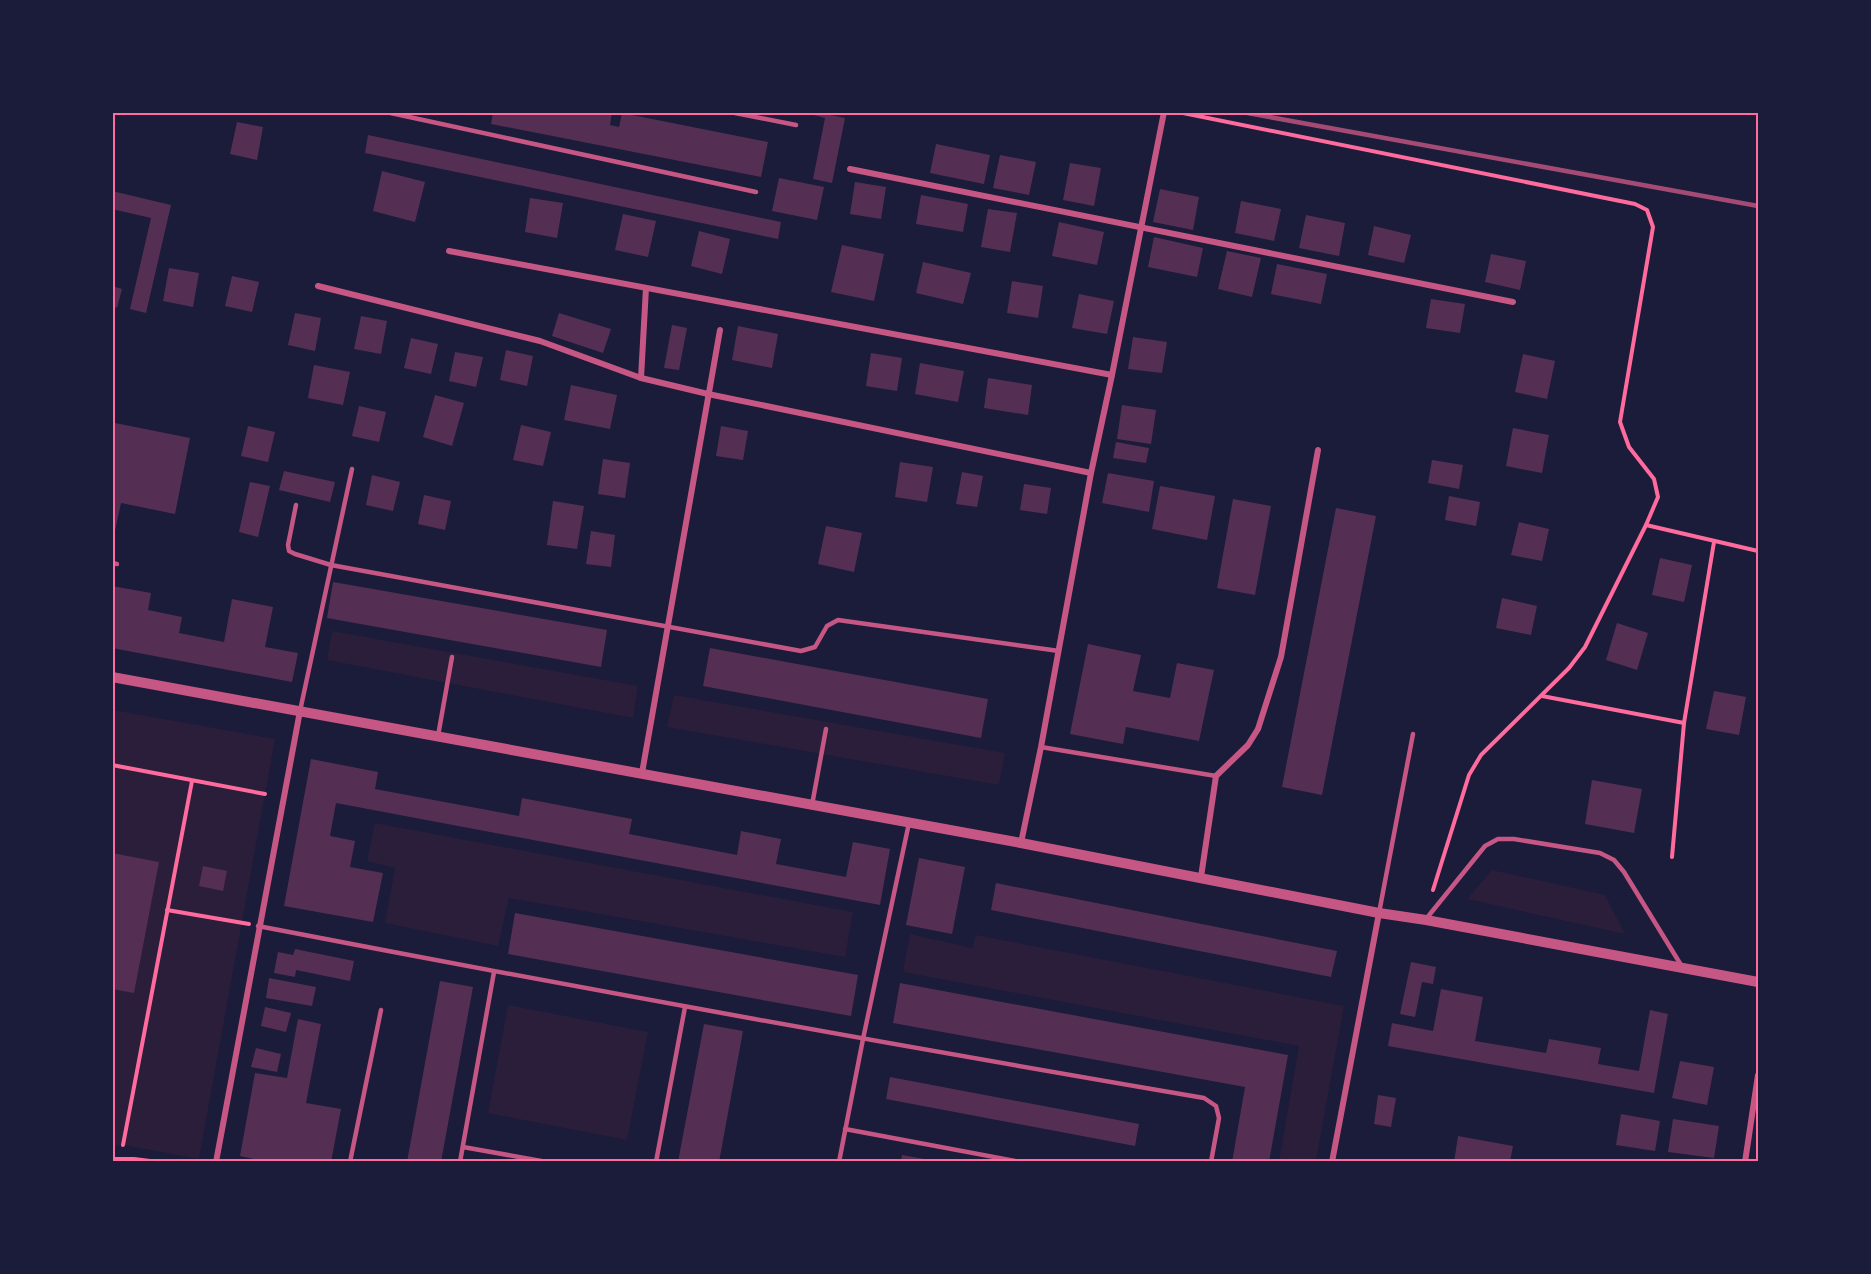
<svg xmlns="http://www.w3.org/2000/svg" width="1871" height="1274" font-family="Cabin,sans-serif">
  <rect width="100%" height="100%" fill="#1b1b3a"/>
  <g fill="#2a1e3b">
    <polygon points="332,631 638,686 633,718 327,660"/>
    <polygon points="674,695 1005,753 999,785 667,727"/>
    <polygon points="113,710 275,739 199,1159 123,1145 113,1146"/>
    <polygon points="375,823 853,912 845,957 509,898 498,946 385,923 395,868 367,861"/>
    <polygon points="1492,870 1605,895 1625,934 1467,899"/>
    <polygon points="910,934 972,948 976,935 1344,1006 1316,1161 1279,1161 1299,1046 903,972"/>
    <polygon points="508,1005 648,1032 627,1140 488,1113"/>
  </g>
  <g fill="#542f53">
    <polygon points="493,112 612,112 610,125 619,127 622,113 768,142 761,177 491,124"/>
    <polygon points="802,112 826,112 826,114 845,118 832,183 813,179 825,118"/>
    <polygon points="237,122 263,127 257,160 230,154"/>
    <polygon points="368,135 781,222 778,239 365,153"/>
    <polygon points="936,144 990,155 984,184 930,173"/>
    <polygon points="1000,155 1036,162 1029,195 993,188"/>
    <polygon points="1070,163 1101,168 1094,206 1063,200"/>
    <polygon points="382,171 425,182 415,222 373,211"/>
    <polygon points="779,178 824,187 817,220 772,211"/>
    <polygon points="855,182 886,187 881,219 850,214"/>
    <polygon points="1160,189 1199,197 1193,230 1153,222"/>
    <polygon points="112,191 171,205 146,313 130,309 151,218 112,209"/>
    <polygon points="921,195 968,204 963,232 916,224"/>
    <polygon points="530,198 563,203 557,238 525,232"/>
    <polygon points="1241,201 1281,209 1274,241 1235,233"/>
    <polygon points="988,209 1017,213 1010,252 981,247"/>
    <polygon points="623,214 656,221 648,257 615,250"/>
    <polygon points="1306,215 1345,223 1339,256 1299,248"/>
    <polygon points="1059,222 1104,232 1097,265 1052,256"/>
    <polygon points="1374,226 1411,235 1404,263 1368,255"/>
    <polygon points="699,231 730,239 722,274 691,266"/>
    <polygon points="1154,237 1203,248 1197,277 1148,267"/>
    <polygon points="842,245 884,254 874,301 831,292"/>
    <polygon points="1227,251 1261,258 1252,297 1218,289"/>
    <polygon points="1491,254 1526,261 1520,290 1485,282"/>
    <polygon points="923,262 971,273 963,304 916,293"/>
    <polygon points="1277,264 1327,274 1321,304 1271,294"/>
    <polygon points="169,268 199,273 193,307 163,301"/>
    <polygon points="232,276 259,282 252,312 225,306"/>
    <polygon points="1012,281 1043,286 1038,318 1007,313"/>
    <polygon points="112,286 122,289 117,308 112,306"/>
    <polygon points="1079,294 1114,301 1107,334 1072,328"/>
    <polygon points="1431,299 1465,304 1460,333 1426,328"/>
    <polygon points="295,313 321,318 315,351 288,345"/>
    <polygon points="559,313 611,329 603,353 552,336"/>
    <polygon points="361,316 387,321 381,354 354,349"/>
    <polygon points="672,325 687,328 679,370 664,368"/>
    <polygon points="738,326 778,334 772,368 732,360"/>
    <polygon points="1133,337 1167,342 1162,373 1128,369"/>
    <polygon points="411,338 438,344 431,374 404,368"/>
    <polygon points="506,350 533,356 527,386 500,380"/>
    <polygon points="455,352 483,357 476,387 449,381"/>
    <polygon points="871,353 902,358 897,391 866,386"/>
    <polygon points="1523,354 1555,361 1547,399 1515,392"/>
    <polygon points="920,363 964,371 958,402 915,394"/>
    <polygon points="314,365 350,372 343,405 308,398"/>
    <polygon points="988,378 1032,385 1028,415 984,408"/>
    <polygon points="571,385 617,395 610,429 564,420"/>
    <polygon points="435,395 464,403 452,446 423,437"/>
    <polygon points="1122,405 1156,410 1151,444 1117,439"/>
    <polygon points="359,406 386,412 379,442 352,436"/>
    <polygon points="115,423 190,438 175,514 121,503 115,531 112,531 112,436"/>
    <polygon points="521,425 551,432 543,466 513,460"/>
    <polygon points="248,426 275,432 268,462 241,456"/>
    <polygon points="721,426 748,431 743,460 716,456"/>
    <polygon points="1513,428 1549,435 1542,473 1506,466"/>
    <polygon points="1116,442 1149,448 1146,463 1113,458"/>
    <polygon points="603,459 630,463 625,498 598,494"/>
    <polygon points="1432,460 1463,465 1459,489 1428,483"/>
    <polygon points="900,462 933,467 927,502 895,497"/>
    <polygon points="284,471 335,482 330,502 279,490"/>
    <polygon points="962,472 983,476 977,507 956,504"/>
    <polygon points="1108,473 1154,481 1149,512 1102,503"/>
    <polygon points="372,475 400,482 393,511 366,505"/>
    <polygon points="250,482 270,486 258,537 239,532"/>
    <polygon points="1024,484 1051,488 1047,514 1020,510"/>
    <polygon points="1160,486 1215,496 1207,540 1152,529"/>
    <polygon points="424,495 451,501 445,530 418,524"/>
    <polygon points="1449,496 1480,502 1476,526 1445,520"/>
    <polygon points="1233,499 1271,506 1255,595 1217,588"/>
    <polygon points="553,501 584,506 577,549 547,545"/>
    <polygon points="1336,508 1376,516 1322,795 1282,787"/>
    <polygon points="1519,522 1549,529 1542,561 1511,555"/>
    <polygon points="826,526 862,533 854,572 818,564"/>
    <polygon points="591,531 615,535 611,567 586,564"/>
    <polygon points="1660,558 1692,565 1684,602 1652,595"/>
    <polygon points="333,582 607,630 601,667 327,618"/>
    <polygon points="112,586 151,593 148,610 182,617 179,633 224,642 232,599 273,607 265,647 298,653 292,682 112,648"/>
    <polygon points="1502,598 1537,606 1531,635 1496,628"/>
    <polygon points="1617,623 1648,633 1637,670 1606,660"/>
    <polygon points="1088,644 1141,655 1133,691 1170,698 1177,663 1214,670 1199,741 1126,727 1123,744 1070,734"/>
    <polygon points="710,648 988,699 981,738 703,686"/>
    <polygon points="1714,691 1746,697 1739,735 1706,729"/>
    <polygon points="311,759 378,772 375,789 519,816 522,798 632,819 629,834 737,855 741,831 781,839 776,864 846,877 853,842 890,849 880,905 336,803 330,836 355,841 350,867 383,873 373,922 284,906"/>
    <polygon points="1592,780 1642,789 1634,833 1585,824"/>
    <polygon points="112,853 159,862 134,993 112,989"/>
    <polygon points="919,858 965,867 952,934 906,925"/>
    <polygon points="203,866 227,871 223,891 199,886"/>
    <polygon points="996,883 1337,951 1331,977 991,910"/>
    <polygon points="515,913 858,975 851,1016 508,954"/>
    <polygon points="295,949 354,961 350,981 296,970 295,977 274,973 278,952 293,955"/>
    <polygon points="1411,962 1436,967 1433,984 1422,982 1415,1017 1400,1014"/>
    <polygon points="269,978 316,987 312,1006 266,998"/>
    <polygon points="440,981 473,987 441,1162 407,1162"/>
    <polygon points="900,983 1288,1055 1269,1162 1232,1162 1245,1087 893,1023"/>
    <polygon points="1441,989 1483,997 1475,1041 1546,1053 1549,1039 1601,1048 1598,1064 1639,1071 1650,1010 1668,1014 1654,1093 1388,1046 1392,1023 1433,1031"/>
    <polygon points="265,1007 291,1013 286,1032 261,1026"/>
    <polygon points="298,1019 321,1024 306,1103 341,1109 331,1162 267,1162 240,1156 255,1073 287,1078"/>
    <polygon points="704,1024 743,1031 719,1162 678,1162"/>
    <polygon points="256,1048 281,1054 277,1072 251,1067"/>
    <polygon points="1680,1061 1714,1067 1707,1105 1672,1098"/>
    <polygon points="890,1077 1139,1124 1135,1146 886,1099"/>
    <polygon points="1378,1095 1396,1098 1391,1127 1374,1124"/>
    <polygon points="1621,1114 1660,1121 1655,1151 1616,1145"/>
    <polygon points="1673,1119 1719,1126 1714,1158 1668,1152"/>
    <polygon points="1458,1136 1513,1146 1510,1162 1454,1162"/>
    <polygon points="902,1155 930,1160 930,1162 901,1162"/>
  </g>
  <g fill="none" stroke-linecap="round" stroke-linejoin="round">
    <g stroke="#ff6b9d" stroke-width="4">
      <polyline points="1178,112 1635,204 1647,210 1653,227 1620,422 1629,447 1654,479 1658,497 1646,525 1585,647 1569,668 1481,755 1469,775 1433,890"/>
      <polyline points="1646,525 1758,551"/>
      <polyline points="1542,696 1684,723"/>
      <polyline points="112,765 265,794"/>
      <polyline points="1672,857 1684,723 1714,542"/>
      <polyline points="167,910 249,924"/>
      <polyline points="123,1145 192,781"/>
      <polyline points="112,1159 134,1159 158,1162"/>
    </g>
    <g stroke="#c65784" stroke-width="4.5">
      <polyline points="386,112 756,192"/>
      <polyline points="730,112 796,125"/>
      <polyline points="296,505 288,545 289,551 295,554 331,565 801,651 815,647 827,626 838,620 1059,651"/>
      <polyline points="112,563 117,564"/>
      <polyline points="300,711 352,469"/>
      <polyline points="438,736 452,657"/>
      <polyline points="1041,747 1216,776"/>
      <polyline points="812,805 826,729"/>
      <polyline points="1379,913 1413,734"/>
      <polyline points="1426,919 1485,846 1498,839 1514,839 1600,853 1614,860 1624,872 1681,965"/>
      <path d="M 258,926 C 573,987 888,1044 1204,1098 L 1216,1106 L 1219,1118 L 1211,1162"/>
      <polyline points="845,1129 1021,1162"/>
      <polyline points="463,1147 547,1162"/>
      <polyline points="350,1162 381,1010"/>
      <polyline points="460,1162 494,972"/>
      <polyline points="656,1162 685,1007"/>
      <polyline points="839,1162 863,1039 909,823"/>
    </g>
    <g stroke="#c65784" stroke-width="6">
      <polyline points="850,169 1513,302"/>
      <polyline points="449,251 1112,375"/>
      <polyline points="318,286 540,341 641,378 708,394 1091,473"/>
      <polyline points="641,378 646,288"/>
      <polyline points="642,773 720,330"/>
      <polyline points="1021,843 1041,747 1091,473 1112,375 1164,112"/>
      <polyline points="1201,877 1216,776 1248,745 1258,729 1281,657 1318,450"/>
      <polyline points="216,1162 300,711"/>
      <polyline points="1332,1162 1379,913"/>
      <polyline points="1745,1162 1758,1075"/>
    </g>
    <polyline stroke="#c65784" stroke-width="10" points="112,677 1021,843 1379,913 1426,920 1758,982"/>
    <polyline stroke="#a44b75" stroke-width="4.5" points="1242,112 1758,206"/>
  </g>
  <rect width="1871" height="1274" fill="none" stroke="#1b1b3a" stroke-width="228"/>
  <rect x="114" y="114" width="1643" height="1046" fill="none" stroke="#ff6b9d" stroke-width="2"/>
</svg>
